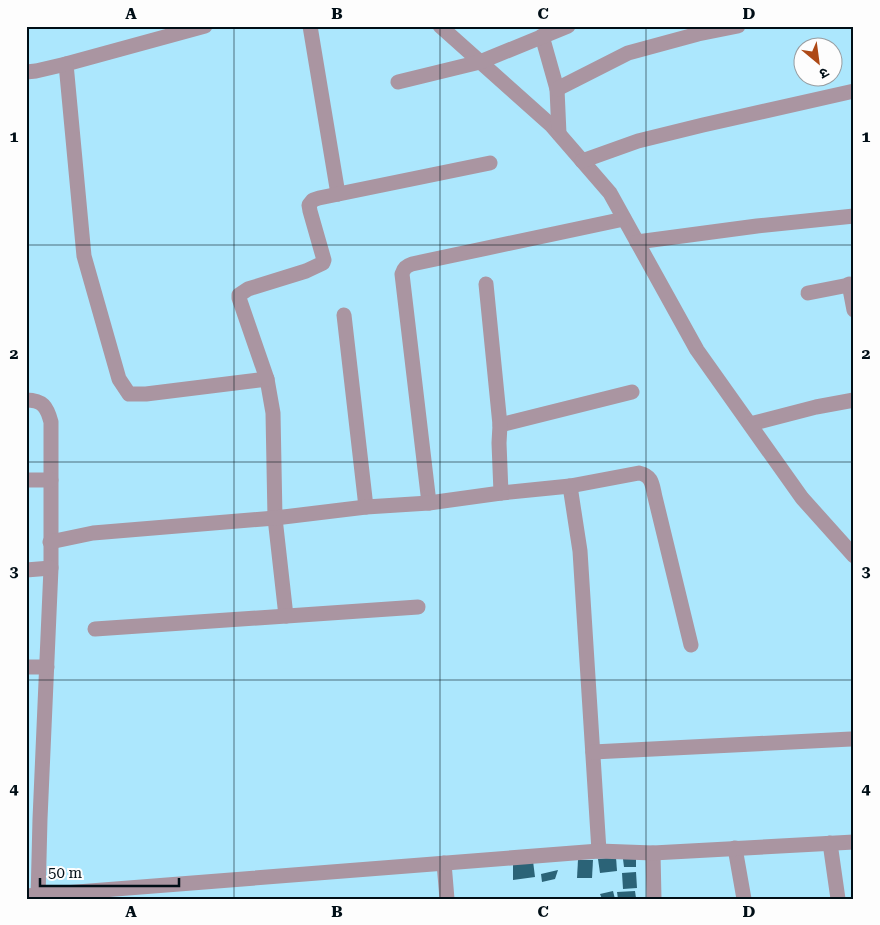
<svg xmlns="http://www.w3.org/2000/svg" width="880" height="925" font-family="'Roboto Serif','Noto Sans Devanagari',serif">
  <rect width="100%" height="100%" fill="#ace7fd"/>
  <g fill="#2b6377">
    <polygon points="616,857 617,871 600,873 598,859"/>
    <polygon points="636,858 636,867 624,867 623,859"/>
    <polygon points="578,860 593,860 592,878 577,878"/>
    <polygon points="533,861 535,877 513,880 513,863"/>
    <polygon points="558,870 555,879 542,882 541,874"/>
    <polygon points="636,872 637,888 623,889 622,873"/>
    <polygon points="613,891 615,899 602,899 600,894"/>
    <polygon points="635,891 636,898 618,899 617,892"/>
  </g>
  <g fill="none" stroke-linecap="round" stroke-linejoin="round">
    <g stroke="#aa95a1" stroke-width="15">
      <polyline points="205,26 66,64 84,256 119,379 129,394 146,394 267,379 273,413 275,518 286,616"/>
      <polyline points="310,26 338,194"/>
      <polyline points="440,26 552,126 610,193 697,350 802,498 854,556"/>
      <polyline points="542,36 557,89 559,134"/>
      <polyline points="26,72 36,71 66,64"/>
      <polyline points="398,82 480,62 568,26"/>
      <polyline points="557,89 628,53 698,34 738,26"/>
      <polyline points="582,161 638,141 703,125 854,91"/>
      <polyline points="637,242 757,226 854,216"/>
      <polyline points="849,284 854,310"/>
      <polyline points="808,293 854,284"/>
      <polyline points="344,315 366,507"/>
      <polyline points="267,379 239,298 239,295 248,289 306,271 323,263 324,260 310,211 309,205 313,200 319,198 490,163"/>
      <path d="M 26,400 C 43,400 47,407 51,422 L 51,568 L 40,819 L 38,899"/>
      <polyline points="750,424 816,407 854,400"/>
      <polyline points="500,425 632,392"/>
      <polyline points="26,480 51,480"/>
      <polyline points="570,486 580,551 599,851"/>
      <path d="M 501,493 L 570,486 L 639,473 C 653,476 652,485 655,497 L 691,645"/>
      <path d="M 429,503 L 402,274 C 404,268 406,266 412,264 L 624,219"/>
      <polyline points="50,542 93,533 275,518 366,507 429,503 501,493 499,443 500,425 486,284"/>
      <polyline points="26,570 51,568"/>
      <polyline points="95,629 418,607"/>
      <polyline points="26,667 47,667"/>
      <polyline points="593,752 851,739"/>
      <polyline points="830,843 838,899"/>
      <polyline points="735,848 744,899"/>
      <polyline points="653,853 654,899"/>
      <polyline points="444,863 447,899"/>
      <polyline points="26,896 599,851 653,853 854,842"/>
    </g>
  </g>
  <path fill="none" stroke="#000e16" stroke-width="1" stroke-opacity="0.55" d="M 234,26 L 234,899M 440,26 L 440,899M 646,26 L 646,899M 26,245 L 854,245M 26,462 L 854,462M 26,680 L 854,680"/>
  <rect width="880" height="925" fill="none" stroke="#fdfdfd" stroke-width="55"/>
  <g transform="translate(818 62) rotate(151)"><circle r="24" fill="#fdfdfd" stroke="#989da1"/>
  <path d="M0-4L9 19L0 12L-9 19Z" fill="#ad4916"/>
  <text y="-8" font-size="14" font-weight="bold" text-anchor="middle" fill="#000e16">उ</text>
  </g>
  <path d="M40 878v8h139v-8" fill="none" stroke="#000e16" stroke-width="2.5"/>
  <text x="48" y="878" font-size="15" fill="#000e16" stroke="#fdfdfd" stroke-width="4" paint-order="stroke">50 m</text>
  <rect x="28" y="28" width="824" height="870" fill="none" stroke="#000e16" stroke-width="2"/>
  <g font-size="16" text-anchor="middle" font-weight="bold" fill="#000e16">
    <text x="131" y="19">A</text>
    <text x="337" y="19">B</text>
    <text x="543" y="19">C</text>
    <text x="749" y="19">D</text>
    <text x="14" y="142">1</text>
    <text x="866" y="142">1</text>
    <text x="14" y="359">2</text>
    <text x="866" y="359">2</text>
    <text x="14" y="577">3</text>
    <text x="866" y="577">3</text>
    <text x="14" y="794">4</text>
    <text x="866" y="794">4</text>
    <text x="131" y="917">A</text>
    <text x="337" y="917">B</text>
    <text x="543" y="917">C</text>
    <text x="749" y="917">D</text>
  </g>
</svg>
